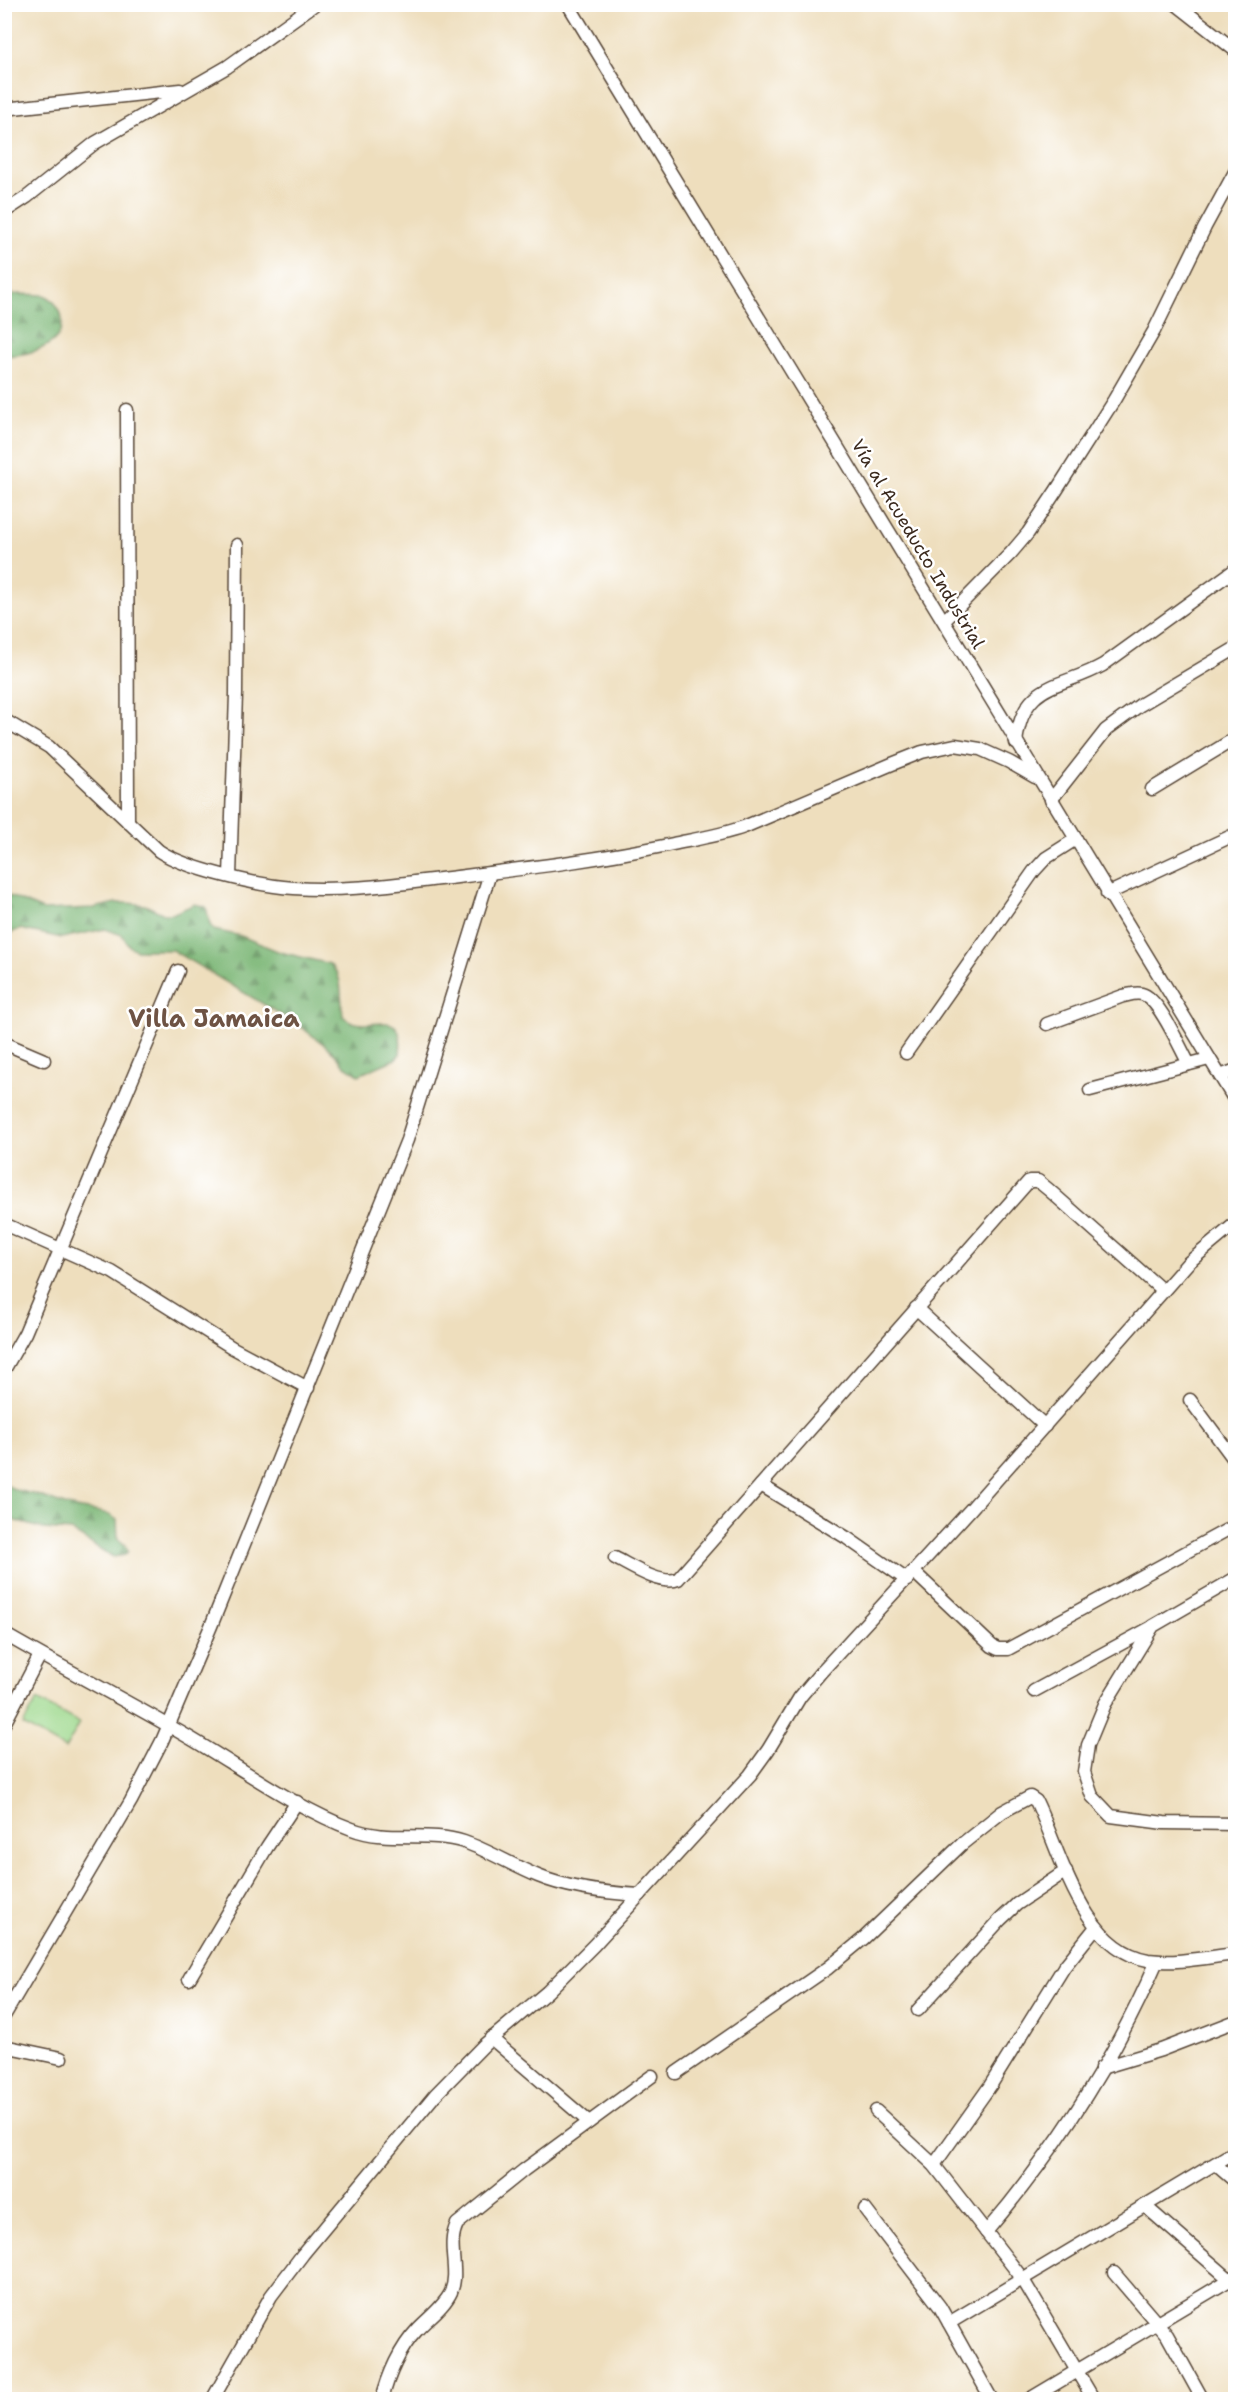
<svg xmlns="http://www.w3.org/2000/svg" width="1240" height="2404" font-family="'Shantell Sans',sans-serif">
  <defs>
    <pattern id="forest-firs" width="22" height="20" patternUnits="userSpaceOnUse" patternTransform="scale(1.5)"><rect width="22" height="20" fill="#7eb878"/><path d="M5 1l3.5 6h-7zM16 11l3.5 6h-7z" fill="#689662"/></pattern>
  </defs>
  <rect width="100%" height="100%" fill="#fff"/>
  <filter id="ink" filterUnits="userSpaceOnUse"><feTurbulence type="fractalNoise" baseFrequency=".0167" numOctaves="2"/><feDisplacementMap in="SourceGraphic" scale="12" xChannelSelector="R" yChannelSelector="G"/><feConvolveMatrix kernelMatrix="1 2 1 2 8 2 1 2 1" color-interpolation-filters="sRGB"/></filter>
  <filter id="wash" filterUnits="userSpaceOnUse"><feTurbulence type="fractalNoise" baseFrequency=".008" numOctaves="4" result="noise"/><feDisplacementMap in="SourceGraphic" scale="24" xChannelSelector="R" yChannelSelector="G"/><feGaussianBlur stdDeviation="1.35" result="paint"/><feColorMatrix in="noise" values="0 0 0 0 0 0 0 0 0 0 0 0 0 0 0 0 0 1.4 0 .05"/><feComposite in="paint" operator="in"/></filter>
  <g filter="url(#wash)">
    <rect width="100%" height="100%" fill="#eedebd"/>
    <g fill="url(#forest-firs)" stroke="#5c714b" stroke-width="1.5">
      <path d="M 22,294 C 29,295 40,294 46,296 C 53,299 59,308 61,314 C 69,347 27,355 5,356 L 5,295 Z"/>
      <path d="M 5,894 L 43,910 L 94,908 L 116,903 L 128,903 L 145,905 L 164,914 L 172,914 L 195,904 L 206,907 L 210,925 L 214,930 L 241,936 L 280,952 L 330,964 L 337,973 L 340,982 L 343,1016 C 366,1039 406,999 400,1054 L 395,1059 L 359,1075 L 345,1066 L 330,1049 L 297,1024 L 172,950 L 137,950 L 130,947 L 122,935 L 105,929 L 62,938 L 20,929 L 5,935 Z"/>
      <path d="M 4,1483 C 16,1493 27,1491 40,1496 C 53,1501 67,1507 81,1509 C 94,1512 106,1510 117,1520 L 118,1539 L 125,1545 L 128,1551 L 125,1555 L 113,1557 L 71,1531 L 44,1529 L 9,1519 L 5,1515 Z"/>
    </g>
    <polygon fill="#9dd88c" stroke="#6c8155" stroke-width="1.5" points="37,1700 80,1723 65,1749 23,1725"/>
  </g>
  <g filter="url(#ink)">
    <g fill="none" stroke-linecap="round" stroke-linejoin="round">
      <defs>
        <g id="street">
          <polyline points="568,4 1236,1102"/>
          <polyline points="1176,4 1236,51"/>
          <polyline points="4,109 180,90"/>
          <polyline points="4,212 27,197 95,143 227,67 315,4"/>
          <polyline points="127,410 128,822"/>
          <polyline points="944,621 1011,553 1028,533 1056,491 1114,400 1154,331 1205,227 1236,170"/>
          <path d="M 4,720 L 49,747 L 159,851 C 186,869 260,886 294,888 C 348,892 403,883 457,877 C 529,868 602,859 673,844 C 697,839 721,835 744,827 L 892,764 L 922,752 L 955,745 L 980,749 L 1009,762 L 1035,777"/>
          <path d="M 1016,743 C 1023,680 1061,689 1103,665 L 1236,569"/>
          <polyline points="1152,789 1236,738"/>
          <polyline points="1051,800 1106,730 1140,705 1236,648"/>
          <polyline points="230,876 236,694 237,545"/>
          <polyline points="1107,894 1236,834"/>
          <path d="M 1047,1024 L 1123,996 C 1129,995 1135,992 1142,994 C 1159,998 1180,1048 1189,1064"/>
          <polyline points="4,1043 44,1060"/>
          <polyline points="906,1053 1034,871 1046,858 1076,839"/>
          <polyline points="1220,1076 1236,1070"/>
          <polyline points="1090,1090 1209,1059"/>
          <polyline points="4,1224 112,1272 233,1348 308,1388"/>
          <polyline points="916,1308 1045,1426"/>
          <polyline points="4,1370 25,1333 178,971"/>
          <polyline points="1190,1400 1236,1462"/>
          <polyline points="761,1485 847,1538 907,1580"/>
          <path d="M 615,1558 C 631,1566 661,1586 678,1579 L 1029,1181 L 1038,1181 L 1049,1190 L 1163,1291"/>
          <polyline points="914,1572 992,1646 998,1649 1008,1649 1236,1525"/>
          <polyline points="1236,1578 1153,1626 1105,1704 1088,1745 1084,1772 1092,1796 1111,1816 1164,1823 1236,1824"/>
          <path d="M 4,1634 C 66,1670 129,1702 190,1738 C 241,1768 298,1809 352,1829 C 388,1843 428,1830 464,1842 C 490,1851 513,1866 538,1876 C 569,1889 607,1893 640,1895"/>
          <polyline points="1034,1691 1152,1627"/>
          <polyline points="4,1724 40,1655"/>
          <polyline points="189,1979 267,1847 297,1802"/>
          <polyline points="918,2010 1000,1920 1017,1904 1066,1871"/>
          <polyline points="4,2016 131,1801 162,1741 211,1626 407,1140 490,873"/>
          <polyline points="491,2038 589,2122"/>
          <polyline points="4,2046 61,2058"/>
          <polyline points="1101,2068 1161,2050 1236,2021"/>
          <path d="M 676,2073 L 828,1968 L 863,1939 L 962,1844 L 1002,1812 L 1030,1797 L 1036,1801 C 1061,1852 1082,1949 1148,1960 C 1176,1964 1208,1957 1236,1954"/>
          <polyline points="876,2111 934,2165 1022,2278 1094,2400"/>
          <polyline points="1215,2164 1236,2182"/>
          <polyline points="934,2165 990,2086 1064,1967 1096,1927"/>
          <polyline points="1145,2206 1235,2284"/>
          <polyline points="865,2209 940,2307 992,2400"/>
          <path d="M 986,2232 C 1055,2151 1115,2058 1157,1961"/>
          <polyline points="1114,2273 1167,2335 1203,2400"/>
          <polyline points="949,2323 1236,2151"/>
          <polyline points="212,2400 271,2296 303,2254 435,2095 484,2045 547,1992 594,1945 750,1775 768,1750 800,1697 821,1672 970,1510 1188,1263 1236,1223"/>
          <path d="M 382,2400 C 388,2375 400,2348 417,2330 C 428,2318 444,2307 451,2292 C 460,2270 446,2246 457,2224 L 524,2170 L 652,2076"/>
          <polyline points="1028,2400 1236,2276"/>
        </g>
      </defs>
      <use href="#street" stroke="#564536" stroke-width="15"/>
      <use href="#street" stroke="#fff" stroke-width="12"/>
    </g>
  </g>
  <g text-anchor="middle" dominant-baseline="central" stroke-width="5" stroke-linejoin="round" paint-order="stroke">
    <g font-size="18" fill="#3b2a1e" stroke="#fff">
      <text transform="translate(918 544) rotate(59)">Vía al Acueducto Industrial</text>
    </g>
    <g font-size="24" font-weight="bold" fill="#6e5344" stroke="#fff">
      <text x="214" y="1019">Villa Jamaica</text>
    </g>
  </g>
  <rect width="1240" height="2404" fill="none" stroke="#fff" stroke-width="24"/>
</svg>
